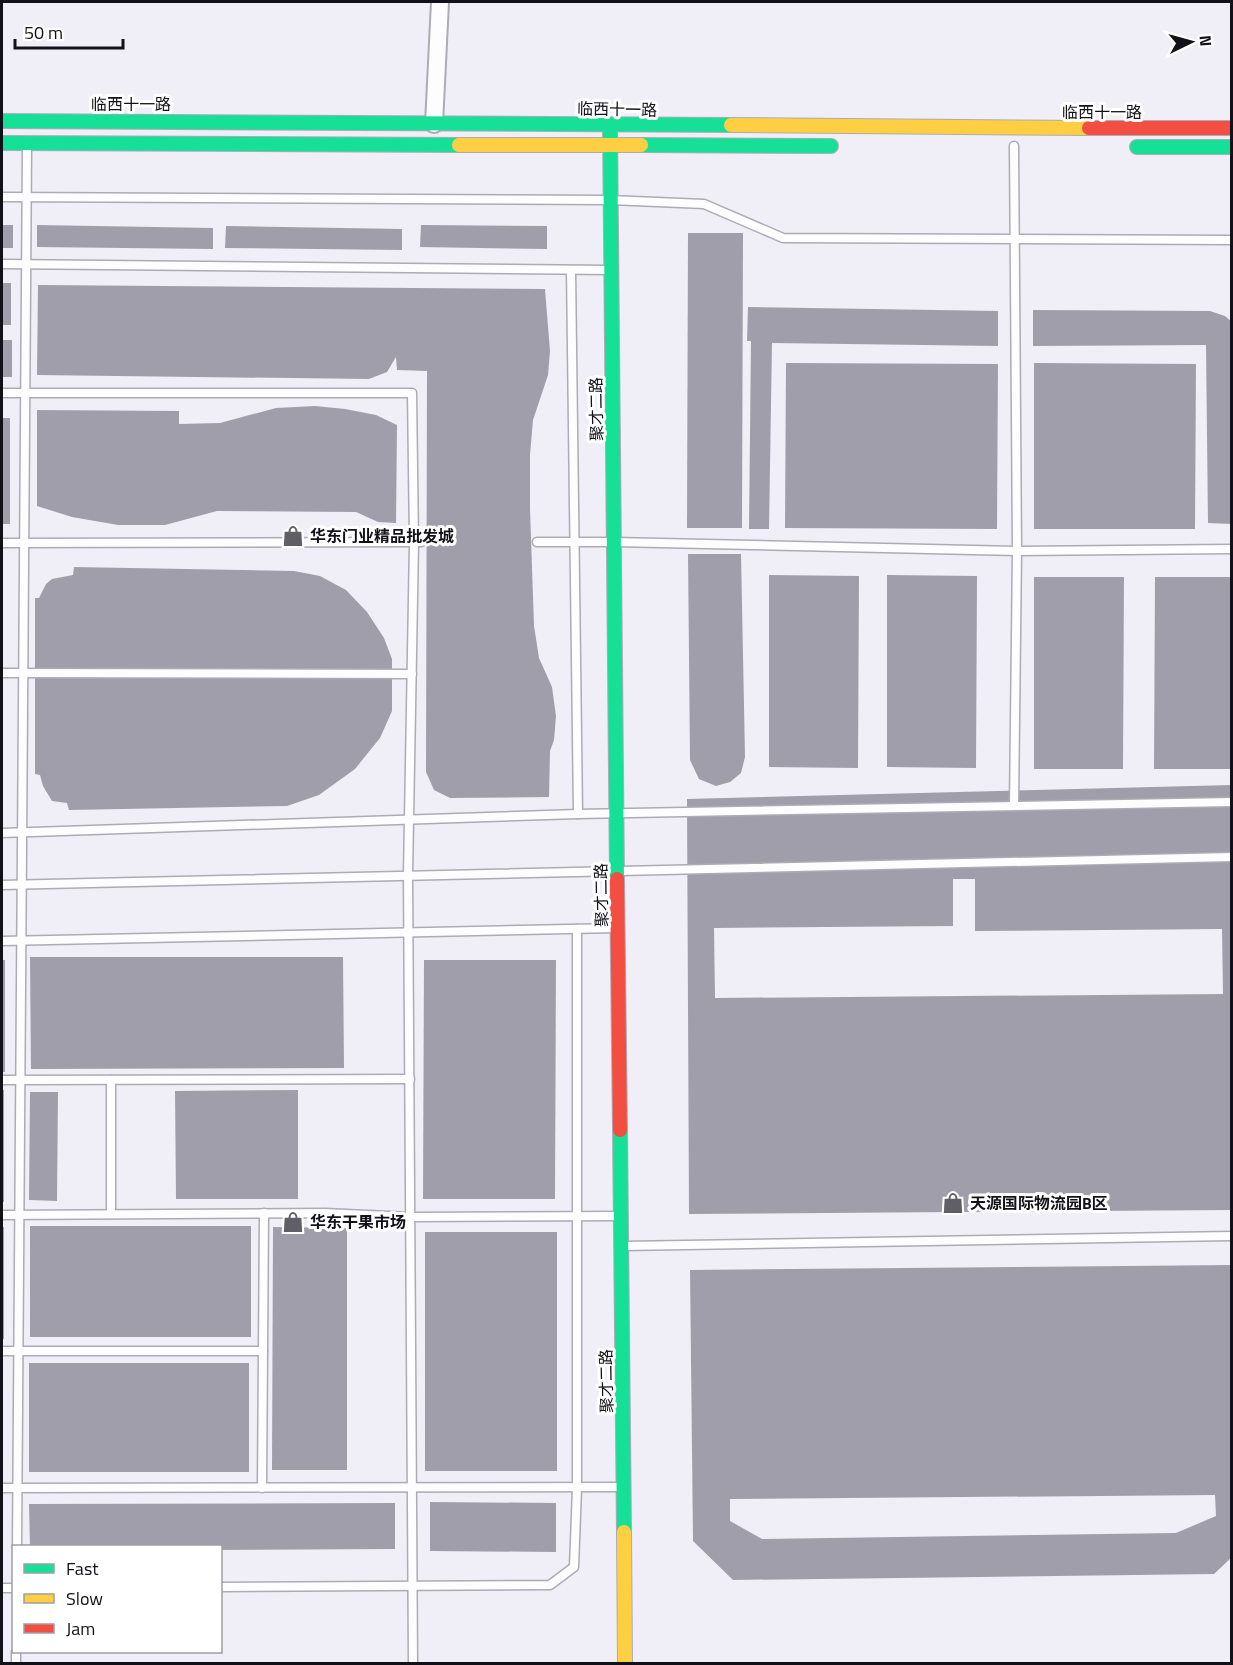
<svg xmlns="http://www.w3.org/2000/svg" width="1233" height="1665" font-family="'Titillium Web','Noto Sans SC',sans-serif">
  <rect width="100%" height="100%" fill="#f0eef7"/>
  <g fill="#a19eab" fill-rule="evenodd">
    <rect x="2" y="225" width="11" height="23"/>
    <polygon points="37,225 213,228 213,249 37,247"/>
    <polygon points="421,225 547,226 547,249 420,247"/>
    <polygon points="226,226 402,229 402,250 225,248"/>
    <polygon points="688,233 743,233 742,528 687,528"/>
    <rect x="2" y="283" width="9" height="42"/>
    <polygon points="38,285 545,289 550,351 548,375 533,420 530,455 530,509 534,626 539,658 552,687 556,716 554,740 550,751 549,797 450,798 434,790 426,772 427,371 397,370 396,357 387,372 369,379 37,375"/>
    <polygon points="748,307 998,311 998,346 772,343 769,529 749,529 751,341 747,341"/>
    <polygon points="1033,310 1210,311 1225,316 1232,322 1232,524 1208,523 1206,345 1033,346"/>
    <rect x="2" y="340" width="10" height="37"/>
    <polygon points="786,363 998,364 997,529 785,528"/>
    <polygon points="1034,363 1196,364 1195,529 1034,529"/>
    <polygon points="315,406 345,409 376,415 397,425 396,523 378,522 356,512 217,511 165,525 118,525 72,517 37,506 37,410 179,411 179,424 220,423 276,408"/>
    <rect x="2" y="418" width="8" height="106"/>
    <polygon points="688,554 741,554 745,757 741,773 730,782 716,786 699,779 690,760"/>
    <polygon points="74,567 294,571 320,576 346,590 367,612 384,638 392,659 392,711 380,738 355,769 319,795 287,806 69,810 67,803 52,801 43,786 40,775 35,774 35,598 39,598 46,584 52,579 73,575"/>
    <polygon points="769,575 859,576 858,768 769,767"/>
    <polygon points="887,575 977,576 976,768 887,767"/>
    <polygon points="1034,577 1124,577 1123,769 1034,769"/>
    <polygon points="1155,577 1232,577 1232,769 1154,769"/>
    <path d="M 1232,785 L 1232,1210 L 689,1214 L 687,799 ZM 953,879 L 975,879 L 975,931 L 1222,929 L 1223,994 L 715,998 L 714,928 L 953,926 Z"/>
    <polygon points="30,957 343,957 344,1068 31,1069"/>
    <rect x="2" y="960" width="3" height="112"/>
    <polygon points="424,960 556,960 555,1199 423,1199"/>
    <rect x="2" y="1090" width="2" height="112"/>
    <polygon points="298,1090 298,1199 176,1199 175,1091"/>
    <polygon points="30,1092 58,1092 57,1201 29,1200"/>
    <rect x="30" y="1226" width="221" height="111"/>
    <rect x="2" y="1227" width="2" height="112"/>
    <polygon points="273,1227 347,1228 347,1470 272,1470"/>
    <rect x="425" y="1232" width="132" height="239"/>
    <path d="M 1232,1265 L 1232,1557 L 1214,1574 L 733,1580 L 693,1541 L 690,1270 ZM 1215,1495 L 1216,1516 L 1176,1533 L 762,1539 L 730,1521 L 730,1499 Z"/>
    <rect x="29" y="1363" width="220" height="109"/>
    <polygon points="430,1502 556,1503 556,1552 430,1551"/>
    <polygon points="395,1503 395,1549 220,1550 220,1546 30,1546 29,1504"/>
  </g>
  <g fill="none" stroke-linecap="round" stroke-linejoin="round">
    <defs>
      <g id="lane">
        <polyline points="2,197 610,200 704,204 783,238 1232,240"/>
        <polyline points="2,264 610,270"/>
        <polyline points="571,270 578,814"/>
        <polyline points="2,393 412,393 414,542 408,875 413,1664"/>
        <polyline points="537,542 614,542 1017,551 1232,549"/>
        <polyline points="2,543 421,542"/>
        <polyline points="2,673 412,674"/>
        <polyline points="1014,806 1017,551 1014,146"/>
        <polyline points="2,833 578,814 1232,802"/>
        <polyline points="2,885 1232,857"/>
        <polyline points="2,941 617,928"/>
        <polyline points="2,1080 410,1079"/>
        <polyline points="111,1214 111,1080"/>
        <polyline points="2,1215 325,1213 411,1217 620,1216"/>
        <polyline points="623,1246 1232,1236"/>
        <polyline points="2,1351 263,1351"/>
        <polyline points="2,1488 620,1487"/>
        <polyline points="262,1488 264,1213"/>
        <polyline points="17,1546 27,147"/>
        <polyline points="220,1587 550,1585 574,1567 577,1488 577,929"/>
        <polyline points="2,1588 14,1588"/>
        <polyline points="16,1664 16,1652"/>
      </g>
      <polyline id="street" points="434,124 440,2"/>
      <g id="fast">
        <polyline points="2,121 731,125"/>
        <polyline points="610,127 617,879"/>
        <polyline points="2,143 459,145"/>
        <polyline points="641,145 831,146"/>
        <polyline points="1137,147 1232,147"/>
        <polyline points="620,1130 624,1532"/>
      </g>
      <g id="slow">
        <polyline points="731,125 1089,128"/>
        <polyline points="459,145 641,145"/>
        <polyline points="624,1532 625,1664"/>
      </g>
      <g id="jam">
        <polyline points="1089,128 1232,128"/>
        <polyline points="617,879 620,1130"/>
      </g>
    </defs>
    <use href="#lane" stroke="#adabb4" stroke-width="11"/>
    <use href="#street" stroke="#adabb4" stroke-width="20"/>
    <use href="#fast" stroke="#adabb4" stroke-width="16"/>
    <use href="#slow" stroke="#adabb4" stroke-width="16"/>
    <use href="#jam" stroke="#adabb4" stroke-width="16"/>
    <use href="#lane" stroke="#fdfcfe" stroke-width="8"/>
    <use href="#street" stroke="#fdfcfe" stroke-width="16"/>
    <use href="#fast" stroke="#16e098" stroke-width="14"/>
    <use href="#slow" stroke="#ffcf43" stroke-width="14"/>
    <use href="#jam" stroke="#f24e42" stroke-width="14"/>
  </g>
  <defs>
    <symbol id="shop-bare" viewBox="-9 -9 18 18"><path d="M-5-2.5h2.3a2.7 3.5 0 0 1 5.4 0H5L5.5 6h-11ZM-1.5-2.5h3a1.5 2.3 0 0 0-3 0Z" fill="#605e67" stroke="#fff" stroke-width="2.5" paint-order="stroke"/></symbol>
  </defs>
  <g fill-rule="evenodd">
    <use href="#shop-bare" x="278" y="521" width="30" height="30"/>
    <use href="#shop-bare" x="938" y="1188" width="30" height="30"/>
    <use href="#shop-bare" x="278" y="1207" width="30" height="30"/>
  </g>
  <g text-anchor="middle" dominant-baseline="central" stroke-width="6" stroke-linejoin="round" paint-order="stroke">
    <g font-size="16" fill="#121019" stroke="#fff">
      <text x="131" y="104">临西十一路</text>
      <text transform="translate(617 109) rotate(1)">临西十一路</text>
      <text x="1102" y="112">临西十一路</text>
      <text transform="translate(596 409) rotate(-91)">聚才二路</text>
      <text transform="translate(601 895) rotate(-91)">聚才二路</text>
      <text transform="translate(606 1381) rotate(-91)">聚才二路</text>
    </g>
    <g font-size="16" font-weight="bold" fill="#121019" stroke="#fff" text-anchor="start">
      <text x="310" y="536">华东门业精品批发城</text>
      <text x="970" y="1203">天源国际物流园B区</text>
      <text x="310" y="1222">华东干果市场</text>
    </g>
  </g>
  <rect width="1233" height="1665" fill="none" stroke="#121019" stroke-width="6"/>
  <rect x="12" y="1545" width="210" height="108" fill="#ffffff" stroke="#a09fa3" stroke-width="1.5"/>
  <rect x="24" y="1564" width="30" height="9" fill="#16e098" stroke="#a09fa3" stroke-width="1.5"/>
  <text x="66" y="1575" font-size="18" fill="#121019">Fast</text>
  <rect x="24" y="1594" width="30" height="9" fill="#ffcf43" stroke="#a09fa3" stroke-width="1.5"/>
  <text x="66" y="1605" font-size="18" fill="#121019">Slow</text>
  <rect x="24" y="1624" width="30" height="9" fill="#f24e42" stroke="#a09fa3" stroke-width="1.5"/>
  <text x="66" y="1635" font-size="18" fill="#121019">Jam</text>
  <g transform="translate(1191 42) rotate(85)" stroke="#ffffff" stroke-width="4.5" paint-order="stroke">
  <path d="M0-4.5L10 22L0 15L-10 22Z" fill="#121019"/>
  <text y="-9" font-size="16" font-weight="bold" text-anchor="middle" fill="#121019">N</text>
  </g>
  <path d="M15 39v9h108v-9" fill="none" stroke="#121019" stroke-width="3"/>
  <text x="24" y="39" font-size="18" fill="#121019" stroke="#ffffff" stroke-width="4.5" paint-order="stroke">50 m</text>
</svg>
